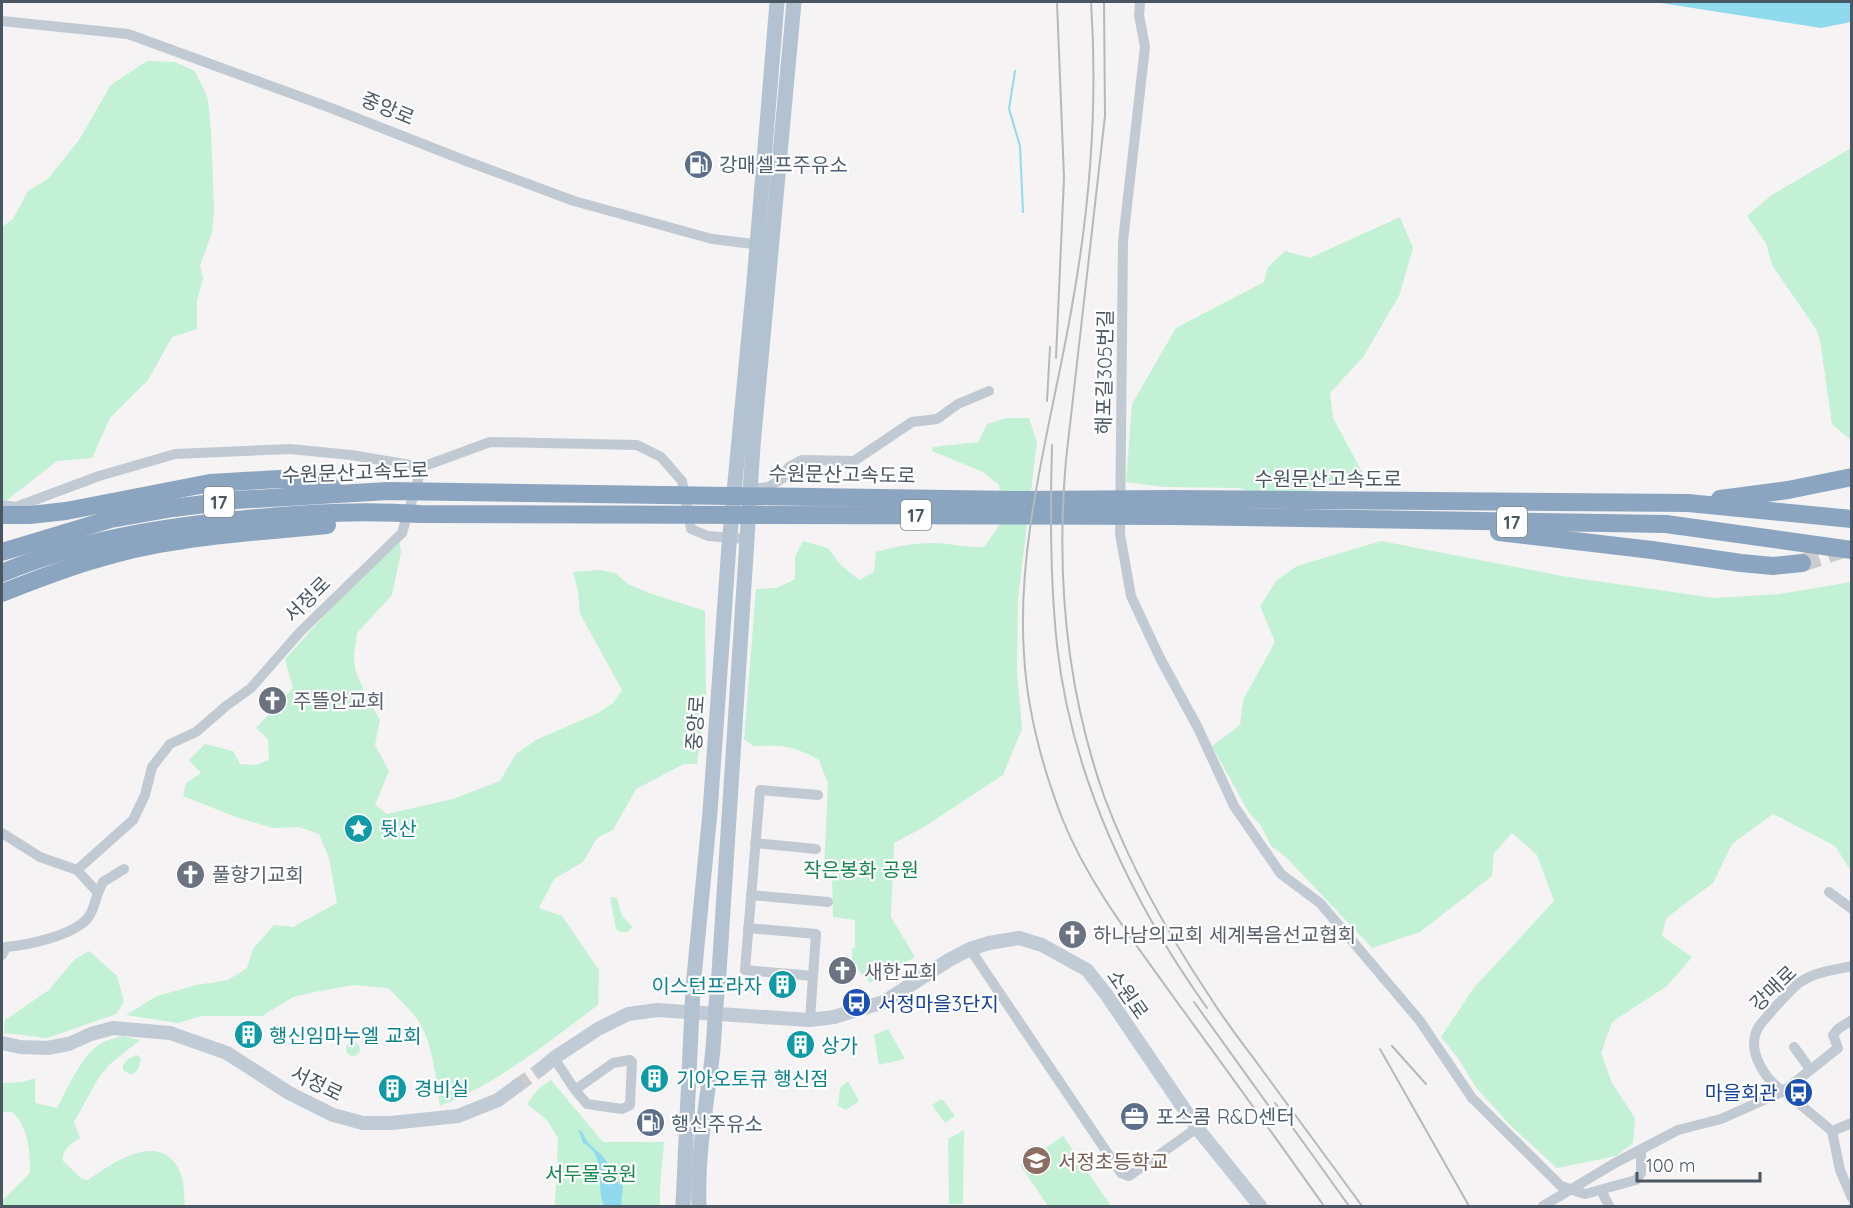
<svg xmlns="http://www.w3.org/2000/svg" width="1853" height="1208" font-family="Quicksand,'Noto Sans KR',sans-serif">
  <rect width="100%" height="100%" fill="#f5f3f3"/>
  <g fill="#c3f1d5">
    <polygon points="147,61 175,62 195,71 208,99 211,132 214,210 212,232 200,266 203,278 197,301 197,329 172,337 148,380 110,418 92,458 57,461 2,504 2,227 13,219 28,191 48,179 79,140 111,85"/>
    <polygon points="1851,148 1852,148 1851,440 1832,424 1820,340 1816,329 1772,265 1766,243 1747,216 1772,195"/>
    <polygon points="1400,217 1413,248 1399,296 1363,357 1330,393 1333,418 1367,481 1291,494 1256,495 1240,488 1164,487 1126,482 1132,404 1176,328 1264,282 1268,267 1285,251 1310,258"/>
    <path d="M 1007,418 L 1029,418 L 1037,442 L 1018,599 L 1017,671 L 1022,729 L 1003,775 L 924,827 L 894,843 L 891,917 L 915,957 L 870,983 L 852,963 L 852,948 L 855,948 L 855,920 L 833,917 L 832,880 L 824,868 L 828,784 L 819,760 C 792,745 783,745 753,746 L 744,739 L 756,589 L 777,588 L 795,579 L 795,557 L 803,541 L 828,548 L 840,564 L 859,580 L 874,572 L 876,552 C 897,546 924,541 946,544 C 959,545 970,548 984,547 L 1003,520 L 999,485 L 983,472 L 932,451 L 933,447 L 978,442 L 987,424 Z"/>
    <path d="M 399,539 L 401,552 L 392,595 L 357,633 L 354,655 L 355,669 L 365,694 L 380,720 L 375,745 L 389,771 L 375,805 L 387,814 L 453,799 L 500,781 L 516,754 L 536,740 L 598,713 L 613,703 L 622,690 L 580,614 L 578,591 L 573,572 L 601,570 L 615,573 L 628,584 L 649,593 L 705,611 L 706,701 L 697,764 L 684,764 L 636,789 L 613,830 L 597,838 L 583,862 L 554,879 L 539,908 L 562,916 L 599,970 L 598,1005 C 547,1043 500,1082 440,1106 C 436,1080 433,1041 417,1019 C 409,1008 398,998 388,988 L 354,985 L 315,992 L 293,997 L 262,1016 L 202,1016 L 178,1023 L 126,1015 L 157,996 L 197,985 L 228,980 L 247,968 L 253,949 L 274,925 L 293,927 L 337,903 L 329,858 L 319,834 L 299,827 L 273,828 L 236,817 L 183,796 L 186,783 L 201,773 L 189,760 L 205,744 L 233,751 L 240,764 L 256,765 L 269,760 L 268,739 L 256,728 L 293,688 L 285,659 L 344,594 Z"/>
    <polygon points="1381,541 1568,577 1714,598 1780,594 1851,582 1851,871 1835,846 1773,814 1732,844 1713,883 1666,918 1662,936 1692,957 1667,986 1612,1022 1601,1053 1612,1083 1635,1118 1633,1143 1616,1156 1557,1168 1510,1125 1475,1086 1458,1058 1441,1037 1473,989 1554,901 1537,855 1512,833 1494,853 1492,876 1420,932 1372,948 1286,857 1271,846 1261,826 1248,811 1212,746 1240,725 1243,700 1275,642 1260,606 1277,580 1297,566"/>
    <polygon points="610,897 617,898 622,916 633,927 627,932 621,932 616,929"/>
    <polygon points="89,951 117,976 124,1002 116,1014 47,1038 4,1033 5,1020 49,990 75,959"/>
    <polygon points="888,1029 905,1059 879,1065 874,1035"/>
    <path d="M 123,1036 L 140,1040 L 110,1064 L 99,1077 L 74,1122 L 80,1138 C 71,1144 62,1149 63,1161 L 82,1179 L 88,1180 C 113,1162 163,1128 181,1174 C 184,1184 184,1196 185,1206 L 2,1206 L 2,1201 L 30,1173 C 30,1149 29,1131 13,1112 L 2,1112 L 2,1083 L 23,1082 L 35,1078 L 35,1103 L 57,1108 C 68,1088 83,1051 104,1042 C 110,1039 117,1038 123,1036 Z"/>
    <circle cx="353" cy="1049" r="7"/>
    <polygon points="137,1055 141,1058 138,1070 131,1075 123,1070 123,1065 128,1059"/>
    <polygon points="551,1080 603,1142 664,1142 660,1187 660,1206 555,1206 558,1138 547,1120 527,1104 539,1088"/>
    <polygon points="848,1081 859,1101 846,1110 838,1106 840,1088"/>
    <polygon points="942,1099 955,1116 945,1123 932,1105"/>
    <polygon points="964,1130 963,1204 949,1204 948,1139"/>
    <polygon points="1063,1136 1111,1206 1048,1206 1020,1165"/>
  </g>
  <g fill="#90daee">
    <polygon points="1654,2 1851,2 1851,22 1821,28"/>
    <path d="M 578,1129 C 585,1133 583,1135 586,1140 C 591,1147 602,1153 607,1162 C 614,1175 609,1174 623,1186 L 621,1206 L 604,1206 C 595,1184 608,1156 583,1143 Z"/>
  </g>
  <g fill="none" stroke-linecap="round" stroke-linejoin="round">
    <polyline stroke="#90daee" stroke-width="2" points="1015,71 1009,109 1020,146 1023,212"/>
    <polyline stroke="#caccce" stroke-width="14" stroke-dasharray="14 7" stroke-linecap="butt" points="517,1086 541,1069"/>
    <polyline stroke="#caccce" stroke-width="18" stroke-dasharray="18 9" stroke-linecap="butt" points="1802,563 1849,547"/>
    <g stroke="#c1cad2" stroke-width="10">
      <polyline points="1140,2 1139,15 1145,47 1123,241 1120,534 1131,596 1160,658 1198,728 1234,806 1281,874 1320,903 1420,1021 1472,1098 1561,1186 1585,1194 1636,1180 1641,1173 1641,1150"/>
      <polyline points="2,21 128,34 331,108 461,159 574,201 712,239 762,245"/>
      <polyline points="750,489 768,487 782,479 789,467 802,460 854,461 912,422 937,419 958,404 989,391"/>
      <polyline points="2,505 16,507 99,476 175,454 290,449 351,455 422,467 490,442 637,445 661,457 682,481 691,529 708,536 746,539"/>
      <path d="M 2,833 L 40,857 L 77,870 L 98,893 C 95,901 93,913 87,919 C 71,936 28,945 6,947 L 2,955"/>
      <polyline points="755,843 816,849"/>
      <polyline points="77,870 133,820 145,795 152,767 170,744 196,732 226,706 251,688 300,632 402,533 422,467"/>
      <polyline points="1829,892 1852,909"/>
      <polyline points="98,893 103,882 124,869"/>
      <polyline points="751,895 828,902"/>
      <polyline points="748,928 816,934 813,976"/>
      <polyline points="970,949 1121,1173 1129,1176 1197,1128"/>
      <path d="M 1852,966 C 1834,970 1814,972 1799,983 C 1791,989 1763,1020 1758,1028 C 1746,1050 1765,1081 1784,1091 L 1838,1048 L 1833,1035 L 1838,1029 L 1852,1020"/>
      <polyline points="810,1020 813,976 745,970 760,790 818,795"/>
      <polyline points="1794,1047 1810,1069"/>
      <polyline points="554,1058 575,1090 587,1104 622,1109 630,1105 632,1062 630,1060 613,1063 575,1090"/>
      <polyline points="1832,1131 1840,1170 1852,1198"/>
      <polyline points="1601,1190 1609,1206"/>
      <polyline points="1543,1206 1615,1163 1678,1130 1721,1119 1784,1091 1832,1131 1852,1123"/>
    </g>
    <g stroke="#c1cbd6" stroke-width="14">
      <polyline points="2,1043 20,1047 47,1048 69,1044 91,1034 113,1028 170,1033 227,1053 289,1093 333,1115 363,1123 391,1123 458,1116 498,1100 517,1086"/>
      <polyline points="541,1069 554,1058 598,1029 628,1014 657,1010 810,1020 834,1017 884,1002 949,960 970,949 989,943 1019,938 1042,945 1087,970 1106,994 1197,1128 1260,1206"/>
    </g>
    <g stroke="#b3c2d1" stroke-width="15">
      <polyline points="683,1206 693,987 710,812 729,545 754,282 777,2"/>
      <path d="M 699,1206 C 697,1157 706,1107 712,1058 C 715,1035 714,1012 718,988 L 753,446 L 794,2"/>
    </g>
    <g stroke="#8ba5c1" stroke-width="18">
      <polyline points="1720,499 1788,490 1852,477"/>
      <polyline points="2,515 30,515 66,511 210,483 280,479 332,487"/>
      <polyline points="1499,532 1652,550 1741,563 1773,566 1802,563"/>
      <polyline points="2,552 111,519 173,508 236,500 388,491 1016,500 1172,499 1688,503 1852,519"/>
      <path d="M 2,573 C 80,540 163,527 247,519 C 304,513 363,510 420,514 L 1172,516 L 1666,524 L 1852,550"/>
      <path d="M 2,593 C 57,571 117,549 177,541 C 227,533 277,530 327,525"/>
    </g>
    <g stroke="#b5b8bd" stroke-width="2">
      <path d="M 1091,2 C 1098,104 1090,206 1072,306 C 1053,418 1016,540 1024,654 C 1027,710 1042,766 1062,818 C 1088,883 1132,939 1172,995 C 1223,1065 1274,1135 1324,1206"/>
      <path d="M 1104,2 L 1105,116 L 1066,460 C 1056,574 1066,688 1104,796 C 1130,866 1168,934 1210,997 C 1225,1021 1243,1044 1260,1067 C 1294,1113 1328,1160 1362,1206"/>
      <polyline points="1056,358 1064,178 1057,2"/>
      <polyline points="1047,401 1050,347"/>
      <path d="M 1052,445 C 1050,512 1050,579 1057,645 C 1071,775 1132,903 1207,1008"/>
      <polyline points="1194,1002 1276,1116"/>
      <polyline points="1392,1046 1426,1084"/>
      <polyline points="1380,1049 1469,1206"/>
      <polyline points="1275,1103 1349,1206"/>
    </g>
  </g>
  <defs>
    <symbol id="fuel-disc" viewBox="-11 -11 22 22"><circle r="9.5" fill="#5c6f8a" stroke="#fff"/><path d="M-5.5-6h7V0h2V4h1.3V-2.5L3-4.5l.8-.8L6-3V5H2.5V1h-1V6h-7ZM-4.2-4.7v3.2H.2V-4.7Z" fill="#fff"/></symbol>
    <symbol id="church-disc" viewBox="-11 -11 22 22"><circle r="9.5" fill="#6b7280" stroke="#fff"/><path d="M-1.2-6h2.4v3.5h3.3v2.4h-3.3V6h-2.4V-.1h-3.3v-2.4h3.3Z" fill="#fff"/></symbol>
    <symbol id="sight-disc" viewBox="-11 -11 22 22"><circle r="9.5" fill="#0f9aa8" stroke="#fff"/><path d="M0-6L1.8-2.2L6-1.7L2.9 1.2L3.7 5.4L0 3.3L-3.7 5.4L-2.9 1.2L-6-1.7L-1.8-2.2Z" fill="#fff"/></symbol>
    <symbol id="building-disc" viewBox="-11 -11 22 22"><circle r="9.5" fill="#0f9aa8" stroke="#fff"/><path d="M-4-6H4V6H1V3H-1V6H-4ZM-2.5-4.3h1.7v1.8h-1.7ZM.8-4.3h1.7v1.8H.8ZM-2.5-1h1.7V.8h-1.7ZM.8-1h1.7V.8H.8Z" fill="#fff"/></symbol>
    <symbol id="bus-disc" viewBox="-11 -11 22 22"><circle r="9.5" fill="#1a4fb4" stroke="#fff"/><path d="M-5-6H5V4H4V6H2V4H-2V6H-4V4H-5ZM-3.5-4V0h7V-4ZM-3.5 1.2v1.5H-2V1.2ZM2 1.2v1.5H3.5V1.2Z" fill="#fff"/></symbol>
    <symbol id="office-disc" viewBox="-11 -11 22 22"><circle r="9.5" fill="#5c6f8a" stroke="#fff"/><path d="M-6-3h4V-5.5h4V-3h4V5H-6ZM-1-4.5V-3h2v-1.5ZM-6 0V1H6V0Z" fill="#fff"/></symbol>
    <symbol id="school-disc" viewBox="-11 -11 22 22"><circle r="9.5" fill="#8d6e63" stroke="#fff"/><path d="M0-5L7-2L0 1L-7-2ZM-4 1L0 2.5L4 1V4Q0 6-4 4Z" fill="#fff"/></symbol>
  </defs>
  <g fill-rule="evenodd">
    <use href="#fuel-disc" x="682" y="148" width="33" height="33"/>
    <use href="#church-disc" x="256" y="684" width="33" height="33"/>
    <use href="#sight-disc" x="342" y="812" width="33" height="33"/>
    <use href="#church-disc" x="174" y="858" width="33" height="33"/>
    <use href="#church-disc" x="1056" y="918" width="33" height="33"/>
    <use href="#church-disc" x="826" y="954" width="33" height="33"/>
    <use href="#building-disc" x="766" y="968" width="33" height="33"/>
    <use href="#bus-disc" x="840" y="986" width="33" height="33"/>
    <use href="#building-disc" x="232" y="1018" width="33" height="33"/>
    <use href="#building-disc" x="784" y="1028" width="33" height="33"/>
    <use href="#building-disc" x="638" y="1062" width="33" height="33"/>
    <use href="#building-disc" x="376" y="1072" width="33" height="33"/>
    <use href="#bus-disc" x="1782" y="1076" width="33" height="33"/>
    <use href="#office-disc" x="1118" y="1100" width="33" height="33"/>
    <use href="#fuel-disc" x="634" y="1106" width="33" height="33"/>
    <use href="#school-disc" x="1020" y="1144" width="33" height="33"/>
  </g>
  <g text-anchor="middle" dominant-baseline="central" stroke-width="4.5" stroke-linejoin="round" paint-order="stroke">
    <g fill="#fff" stroke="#808990" stroke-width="1.5">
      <rect x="204" y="487" width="30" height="30" rx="4.5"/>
      <rect x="901" y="500" width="30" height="30" rx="4.5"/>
      <rect x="1497" y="507" width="30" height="30" rx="4.5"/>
    </g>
    <g font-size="18" font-weight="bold" fill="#4a5661">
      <text x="219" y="502">17</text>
      <text x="916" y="515">17</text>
      <text x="1512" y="522">17</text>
    </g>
    <g font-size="20" fill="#4a5661" stroke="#fff">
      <text transform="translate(388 108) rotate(22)">중앙로</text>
      <text transform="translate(1104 372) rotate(-89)">해포길305번길</text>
      <text transform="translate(355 472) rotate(-2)">수원문산고속도로</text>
      <text transform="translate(842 474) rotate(1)">수원문산고속도로</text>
      <text x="1328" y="478">수원문산고속도로</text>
      <text transform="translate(307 599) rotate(-45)">서정로</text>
      <text transform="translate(695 723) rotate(-86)">중앙로</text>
      <text transform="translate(1773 988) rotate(-44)">강매로</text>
      <text transform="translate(1128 994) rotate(55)">소원로</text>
      <text transform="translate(317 1083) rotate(26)">서정로</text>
    </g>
    <g font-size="20" fill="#4e5e75" stroke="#fff" text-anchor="start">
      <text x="719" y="164">강매셀프주유소</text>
      <text x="1156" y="1116">포스콤 R&amp;D센터</text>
      <text x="671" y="1123">행신주유소</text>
    </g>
    <g font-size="20" fill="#5b616d" stroke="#fff" text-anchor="start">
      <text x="293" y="700">주뜰안교회</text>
      <text x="212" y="874">풀향기교회</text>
      <text x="1093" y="934">하나남의교회 세계복음선교협회</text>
      <text x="864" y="971">새한교회</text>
    </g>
    <g font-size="20" fill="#0d838f" stroke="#fff" text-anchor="start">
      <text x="380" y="828">뒷산</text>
      <text x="762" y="985" text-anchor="end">이스턴프라자</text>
      <text x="269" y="1035">행신임마누엘 교회</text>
      <text x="821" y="1045">상가</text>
      <text x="676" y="1078">기아오토큐 행신점</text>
      <text x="414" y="1088">경비실</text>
    </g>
    <g font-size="20" fill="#17864f" stroke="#fff">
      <text x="861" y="869">작은봉화 공원</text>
      <text x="591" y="1173">서두물공원</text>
    </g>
    <g font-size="20" fill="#164399" stroke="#fff" text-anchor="start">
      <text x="878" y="1003">서정마을3단지</text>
      <text x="1778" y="1092" text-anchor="end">마을회관</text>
    </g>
    <g font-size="20" fill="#785e54" stroke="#fff" text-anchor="start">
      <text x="1058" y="1161">서정초등학교</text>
    </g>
  </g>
  <rect width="1853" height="1208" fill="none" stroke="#4a5661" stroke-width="6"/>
  <path d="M1637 1172v9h123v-9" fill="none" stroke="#4a5661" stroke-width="3"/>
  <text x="1646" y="1172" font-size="18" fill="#4a5661" stroke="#ffffff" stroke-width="4.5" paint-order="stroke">100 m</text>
</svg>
